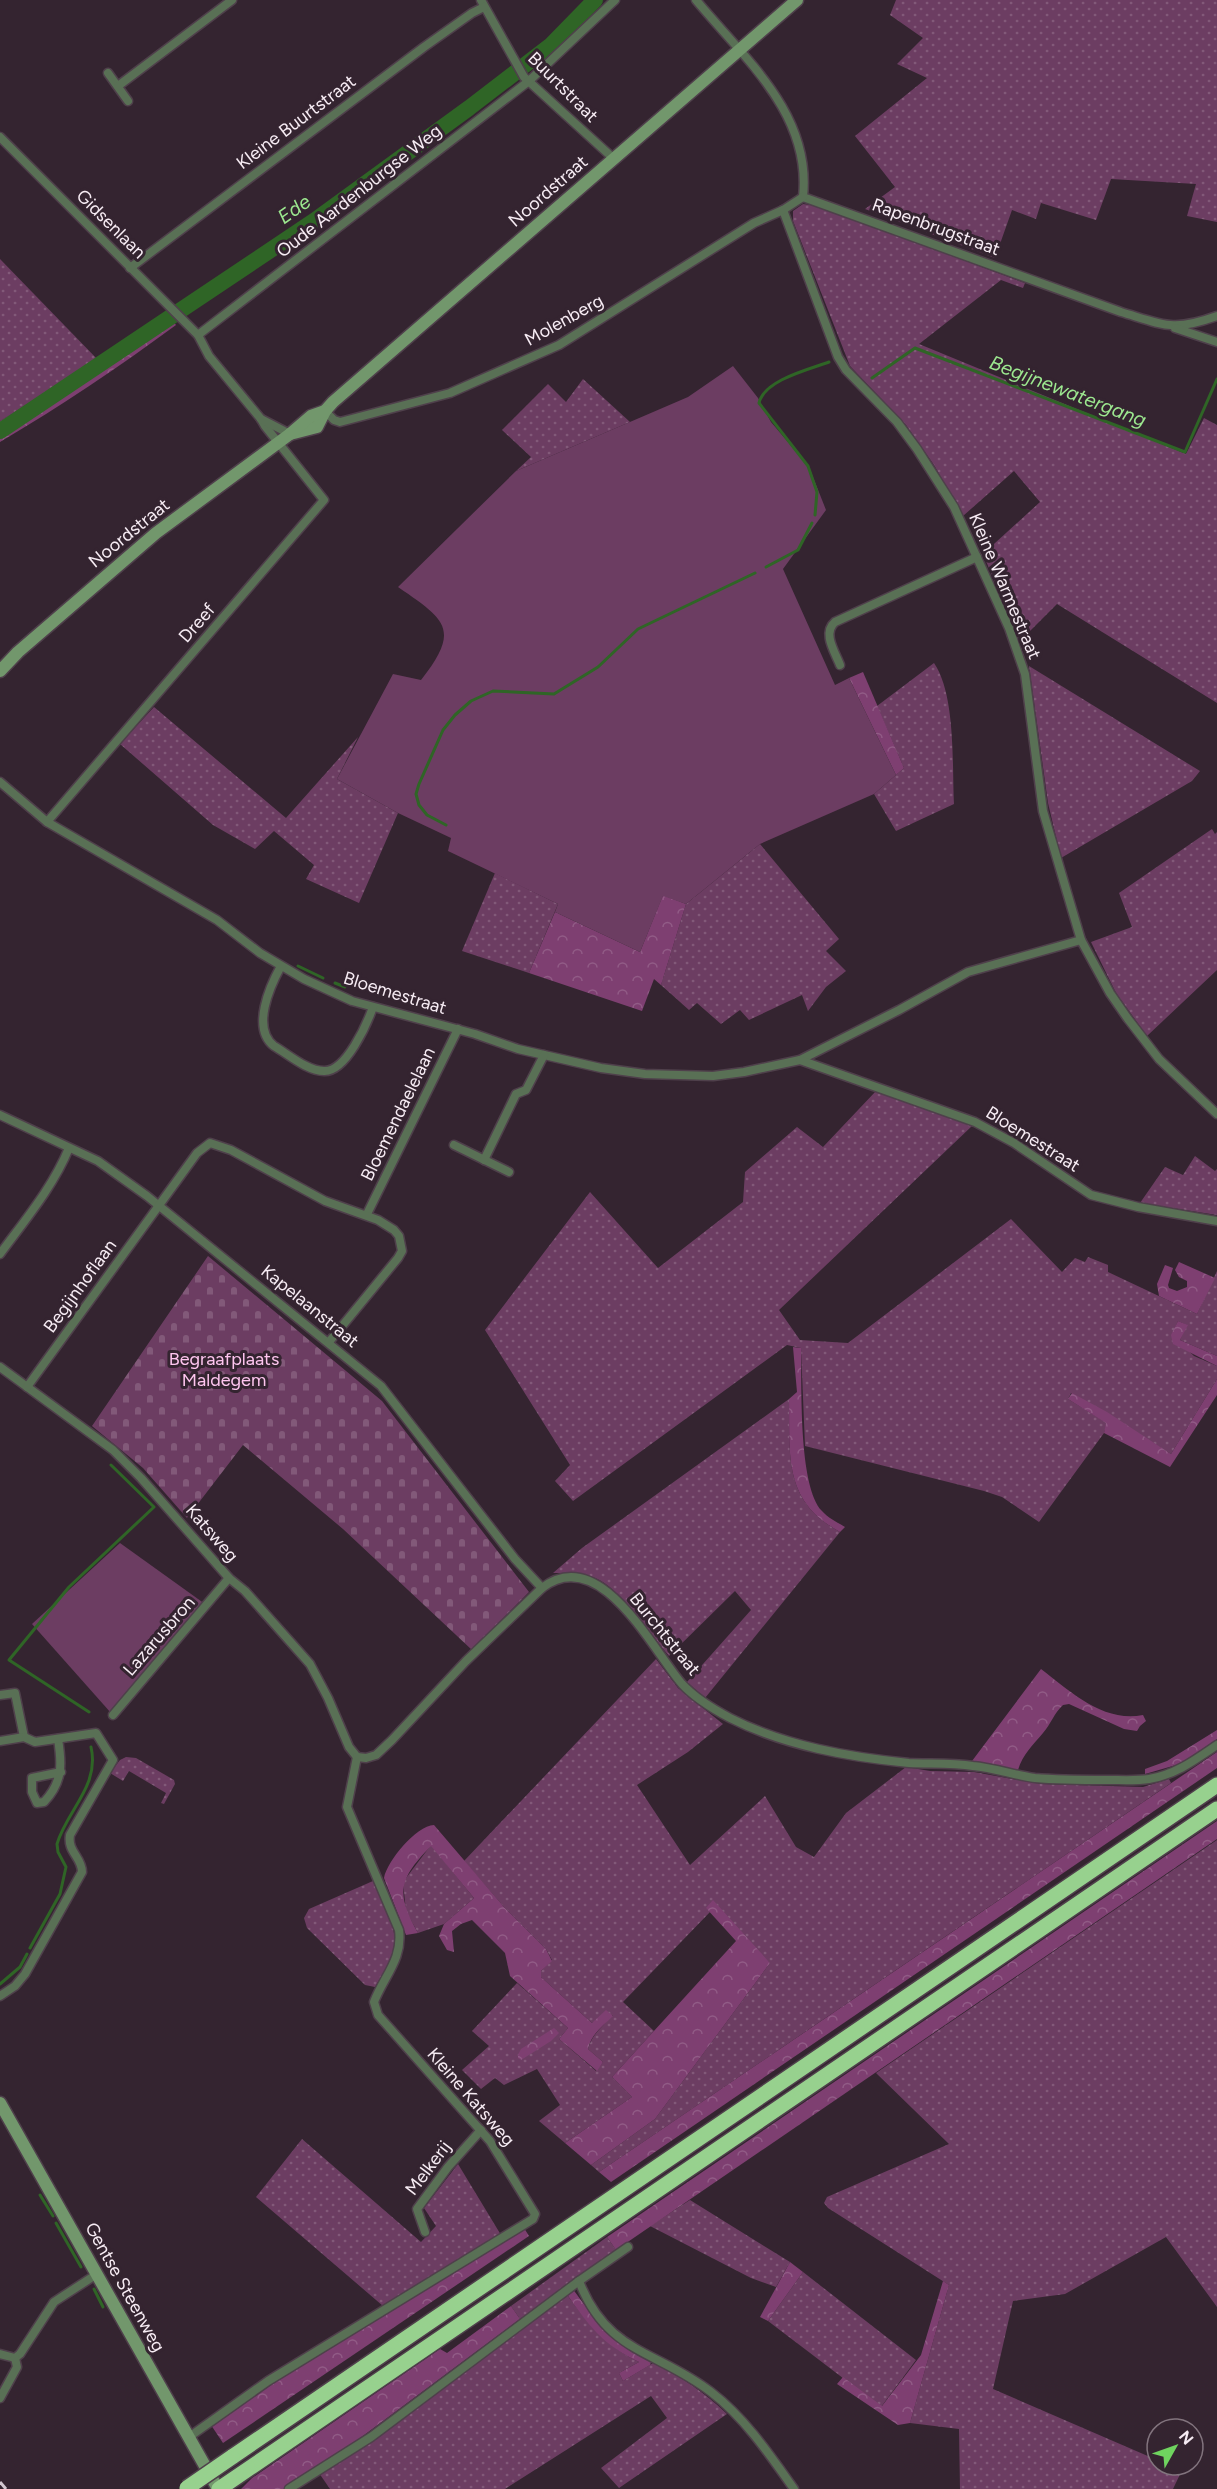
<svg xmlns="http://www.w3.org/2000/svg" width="1217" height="2489" font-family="Figtree,sans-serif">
  <defs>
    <pattern id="grass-dots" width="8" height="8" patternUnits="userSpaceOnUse" patternTransform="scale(1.5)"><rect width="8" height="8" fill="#6c3d62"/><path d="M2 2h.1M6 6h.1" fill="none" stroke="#825979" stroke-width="1.8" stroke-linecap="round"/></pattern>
    <pattern id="forest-crowns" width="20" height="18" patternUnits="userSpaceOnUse" patternTransform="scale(1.5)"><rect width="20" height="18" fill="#7e3f71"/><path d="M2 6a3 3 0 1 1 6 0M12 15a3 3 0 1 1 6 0" fill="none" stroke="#915b86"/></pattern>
    <pattern id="cemetery-stones" width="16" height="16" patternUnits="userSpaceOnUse" patternTransform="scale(1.5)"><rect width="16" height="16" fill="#6c3d62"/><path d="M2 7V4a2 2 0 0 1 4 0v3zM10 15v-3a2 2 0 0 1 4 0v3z" fill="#825979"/></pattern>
  </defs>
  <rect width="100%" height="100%" fill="#342430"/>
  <g fill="url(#grass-dots)">
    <polygon points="896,0 1217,0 1217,222 1187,216 1196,184 1111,179 1096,220 1041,203 1036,219 1012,210 995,258 865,209 895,187 855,136 927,78 897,64 923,38 890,15"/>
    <polygon points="803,204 818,206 1025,283 1023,288 1001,280 919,344 1186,454 1204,418 1217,425 1217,703 1057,604 1020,641 983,554 1040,502 1014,471 963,516 934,465 906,425 850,366 793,221 793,211"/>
    <polygon points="0,259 99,361 0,421"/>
    <polygon points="583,379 630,422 516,471 531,457 502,430 548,384 566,402"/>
    <path d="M 934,663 C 956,695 952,766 954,804 L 896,831 L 874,794 L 904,768 L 877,706 Z"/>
    <polygon points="1029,666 1200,771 1192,781 1061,858 1048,803"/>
    <polygon points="154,707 286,818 358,737 337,779 398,813 359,903 306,879 314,865 274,831 255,849 213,825 120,744"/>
    <polygon points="1212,829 1215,834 1217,832 1217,970 1147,1036 1116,993 1091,942 1132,927 1119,893"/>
    <polygon points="760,844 839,939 826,951 846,971 826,987 808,1011 802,995 749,1020 740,1010 721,1024 697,1003 689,1010 661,985 686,904"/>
    <polygon points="495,873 558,904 529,973 462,951"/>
    <polygon points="876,1091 972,1126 779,1310 800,1340 848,1343 1011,1219 1062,1272 1075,1258 1085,1262 1088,1257 1108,1265 1108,1272 1197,1314 1217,1271 1217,1356 1180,1340 1187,1325 1178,1321 1172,1335 1194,1356 1217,1366 1217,1379 1171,1454 1071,1393 1068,1399 1107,1423 1104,1433 1039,1522 1002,1497 984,1491 805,1446 801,1348 787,1345 573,1501 555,1481 570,1465 485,1330 590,1192 658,1268 743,1202 745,1172 797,1127 823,1147"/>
    <polygon points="1195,1156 1215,1171 1217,1169 1217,1215 1140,1203 1165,1167 1183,1175"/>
    <path d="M 789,1399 C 790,1456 783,1501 840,1532 L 705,1698 L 687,1682 L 751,1610 L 735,1591 L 669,1656 C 651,1635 620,1588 595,1578 C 583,1573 567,1573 553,1573 L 582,1548 Z"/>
    <path d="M 656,1659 L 678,1688 L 723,1724 L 688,1752 L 637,1785 L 690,1865 L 765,1796 L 796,1847 L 814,1857 L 846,1813 L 906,1767 L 930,1771 L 974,1772 L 1041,1784 L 1143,1787 L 1169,1779 L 1171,1783 L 599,2172 L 591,2165 L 655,2119 L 770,1963 L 706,1908 L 710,1912 L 623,2002 L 654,2031 L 612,2077 L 632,2097 L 565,2143 L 539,2121 L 560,2105 L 537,2069 L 504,2085 L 495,2078 L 481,2089 L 462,2070 L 489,2046 L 472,2031 L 517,1983 L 568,2028 L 559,2039 L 596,2071 L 603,2062 L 588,2049 C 592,2034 603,2026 613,2015 L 592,2023 L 541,1977 L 541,1971 L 552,1960 L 546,1949 L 504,1907 L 464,1861 Z"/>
    <polygon points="126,1757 136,1758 174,1780 175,1784 164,1804 161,1803 166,1793 129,1771 123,1781 110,1773 120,1760"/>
    <polygon points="1217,1840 1217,2307 1166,2237 1065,2294 1013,2301 993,2389 1157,2460 1157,2465 1169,2465 1182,2470 1173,2489 960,2489 959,2429 910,2423 949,2285 828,2208 824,2203 827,2197 949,2144 876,2073"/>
    <polygon points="431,1845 474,1898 444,1924 418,1933 406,1911 403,1882"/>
    <path d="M 373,1881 C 395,1932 407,1937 375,1987 L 365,1985 L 307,1928 L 304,1918 L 309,1909 Z"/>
    <polygon points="302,2139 421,2242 436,2226 424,2208 458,2164 501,2235 383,2306 256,2197"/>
    <polygon points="690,2200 790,2262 776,2287 751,2278 650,2226"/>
    <polygon points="607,2237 616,2250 520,2319 511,2306"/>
    <polygon points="803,2272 916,2360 881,2407 768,2321"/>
    <path d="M 566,2293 C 586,2322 607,2347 639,2362 L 619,2373 L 623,2381 L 653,2363 C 682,2377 704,2392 727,2414 L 619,2488 L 601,2468 L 667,2418 L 651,2396 L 505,2489 L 330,2489 L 319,2473 L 363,2447 Z"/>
  </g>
  <g fill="url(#forest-crowns)">
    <path d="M 170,317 L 176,325 C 119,367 61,406 0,442 L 0,421 Z"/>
    <polygon points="863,672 904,768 896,775 849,678"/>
    <polygon points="663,895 686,904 661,985 654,979 642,1011 529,973 555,912 640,952"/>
    <polygon points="1179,1262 1215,1278 1197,1314 1159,1296 1157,1284 1165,1265 1173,1268 1168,1285 1169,1288 1177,1291 1187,1287 1187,1281 1179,1277 1175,1270"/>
    <polygon points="1178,1321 1188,1325 1180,1340 1217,1356 1217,1366 1173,1344 1171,1335"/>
    <path d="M 793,1347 L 801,1348 C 802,1384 798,1486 822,1511 C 828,1518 837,1522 845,1527 L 840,1532 C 783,1501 790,1456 789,1399 L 797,1392 Z"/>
    <polygon points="1217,1379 1217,1395 1170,1467 1104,1433 1106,1423 1068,1399 1072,1393 1107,1412 1171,1454"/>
    <path d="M 1041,1669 C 1070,1691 1103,1723 1143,1715 L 1146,1721 L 1140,1726 L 1137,1731 L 1124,1729 L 1069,1704 L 1063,1705 C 1054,1713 1051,1724 1043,1733 C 1032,1746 1023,1754 1018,1770 L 972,1761 Z"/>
    <polygon points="1217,1730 1217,1739 1183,1763 1145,1774 1145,1769 1167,1761"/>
    <polygon points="1217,1752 1217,1768 611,2182 599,2172"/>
    <polygon points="1217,1821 1217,1839 616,2250 607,2237"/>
    <path d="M 434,1825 L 504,1907 L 546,1949 L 552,1961 L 541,1971 L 541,1977 L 592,2023 L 606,2010 L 613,2016 C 603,2026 591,2034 588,2049 L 603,2062 L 597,2071 L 559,2039 L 568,2028 L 510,1976 L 505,1953 L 472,1920 L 461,1924 L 452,1931 L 454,1952 L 447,1950 L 439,1936 L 444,1924 L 474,1898 L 431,1846 C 399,1879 395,1892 418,1933 L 406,1935 L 384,1878 C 387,1861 416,1826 434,1825 Z"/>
    <polygon points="713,1900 770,1963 655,2119 591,2165 565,2143 632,2097 612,2077 736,1941 706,1908"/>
    <polygon points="554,2028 559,2033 551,2041 521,2060 518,2058 518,2055 521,2049"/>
    <polygon points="524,2228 529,2236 223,2443 211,2425 280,2379"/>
    <polygon points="790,2262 803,2272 768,2321 760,2317"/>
    <polygon points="943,2281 949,2285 910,2423 898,2425 837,2384 843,2377 882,2406 921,2355"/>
    <path d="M 572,2288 C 601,2327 609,2338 652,2360 L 650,2365 L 623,2381 L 619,2373 L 639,2362 C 603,2345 588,2325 566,2293 Z"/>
    <polygon points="511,2306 520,2319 336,2456 285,2489 241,2489 252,2478 440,2349 447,2353"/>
  </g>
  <polygon fill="url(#cemetery-stones)" points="208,1256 382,1401 529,1592 472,1650 343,1529 243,1445 187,1518 143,1468 92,1426"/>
  <g fill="#6c3d62">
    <path d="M 733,366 L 758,398 L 771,422 L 809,467 L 826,510 L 783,569 L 835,685 L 849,678 L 896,775 L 874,794 L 760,844 L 686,904 L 663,896 L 640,952 L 555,912 L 558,904 L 448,851 L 451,838 L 398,813 L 337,779 L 393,674 L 421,680 C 461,629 446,620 398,587 L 516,471 L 688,397 Z"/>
    <polygon points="120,1543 205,1604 111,1713 32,1624"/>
  </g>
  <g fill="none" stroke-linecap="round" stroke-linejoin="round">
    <g stroke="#2f6526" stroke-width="3">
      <polyline points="872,378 915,348 1185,452 1217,379"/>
      <path d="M 815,515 L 817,492 L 808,466 L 759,403 C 764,380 810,369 829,362"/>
      <polyline points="766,567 798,550 812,523"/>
      <polyline points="446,825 427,815 419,805 416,794 419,784 443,730 455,715 471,701 493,691 554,694 598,667 638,629 755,573"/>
      <polyline points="298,966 323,978"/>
      <polyline points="335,983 345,987"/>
      <polyline points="89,1712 9,1660 69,1587 154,1507 111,1465"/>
      <path d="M 30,1948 L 60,1894 L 66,1867 L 58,1852 L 57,1844 C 67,1810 100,1786 91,1747"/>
      <polyline points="0,1984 20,1967 27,1954"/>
      <polyline points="40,2195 53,2216"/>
      <polyline points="56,2223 81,2267"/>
      <polyline points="94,2289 103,2307"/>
    </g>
    <polyline stroke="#2f6526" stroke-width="16" points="0,431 314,221 469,108 551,45 595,0"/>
    <defs>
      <g id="street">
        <polyline points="481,0 524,77 613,158"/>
        <path d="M 696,0 C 744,58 812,114 803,197 L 1121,312 C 1164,325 1173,332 1217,316"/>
        <polyline points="108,73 128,101"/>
        <polyline points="118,86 232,0"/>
        <polyline points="0,137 198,335 209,356 261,419 265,426 324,500 47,822"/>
        <polyline points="783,210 838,357 846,370 897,422 917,449 954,507 1009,628 1025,674 1043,811 1081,940 1110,993 1128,1019 1159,1059 1217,1114"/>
        <polyline points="130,268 424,47 472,13 484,7"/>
        <polyline points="1175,328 1217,342"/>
        <polyline points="198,335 529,81 615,0"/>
        <polyline points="325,411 334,420 340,422 450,393 559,345 754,223 783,210 803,197"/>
        <polyline points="261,419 290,434"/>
        <path d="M 840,665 C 835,652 822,633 835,622 L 977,557"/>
        <polyline points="0,782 47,822 217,920 260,953 304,979 352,1001 475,1034 518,1049 601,1068 645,1074 713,1076 744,1072 800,1060 899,1010 968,972 1081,940"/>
        <path d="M 281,966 C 270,986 251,1028 274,1046 C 288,1054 307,1071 324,1071 C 346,1072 367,1024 373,1007"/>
        <polyline points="800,1060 975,1122 1014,1143 1091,1195 1138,1207 1217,1221"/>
        <polyline points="0,1115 98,1161 147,1196 381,1386 515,1559 542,1588"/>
        <polyline points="454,1145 509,1172"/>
        <polyline points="484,1160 516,1094 526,1090 544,1055"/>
        <polyline points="367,1214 458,1029"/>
        <path d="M 0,1254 C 25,1220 53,1187 69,1148"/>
        <polyline points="0,1367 113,1450 141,1478 229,1578 245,1591 310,1664 328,1698 349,1747 357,1757"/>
        <polyline points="27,1387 197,1153 210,1143 231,1150 325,1201 378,1220 394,1230 399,1236 402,1251 398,1258 329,1342"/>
        <polyline points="0,1695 15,1693 24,1737"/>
        <polyline points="113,1715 229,1578"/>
        <path d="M 58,1739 C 62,1764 63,1782 44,1802 L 37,1803 L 32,1792 L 32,1778 L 61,1772"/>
        <path d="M 0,1741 L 24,1737 L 35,1742 L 96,1733 L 113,1760 L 70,1835 C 67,1852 82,1857 82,1872 L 25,1974 L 15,1986 L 0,1996"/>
        <path d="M 357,1757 L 366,1758 L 376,1755 L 392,1740 L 466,1661 L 542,1588 C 600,1543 652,1649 682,1684 C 695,1698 713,1709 730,1718 C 785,1746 849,1757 909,1763 C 931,1764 952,1763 973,1766 C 994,1768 1014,1775 1035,1778 C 1059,1780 1084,1780 1108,1780 C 1121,1780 1136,1781 1149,1779 C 1175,1775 1195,1760 1217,1745"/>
        <polyline points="425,2232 417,2209 448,2167 481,2130"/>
        <path d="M 579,2281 C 607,2354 657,2350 711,2392 C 745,2418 770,2455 794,2489"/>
        <polyline points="0,2354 15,2358 20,2354 54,2302 97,2274"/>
        <polyline points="0,2398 17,2367 15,2358"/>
        <path d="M 189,2437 L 268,2381 L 533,2219 L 535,2214 L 490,2141 L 378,2015 L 374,2002 C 384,1976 403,1959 399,1930 L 347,1807 L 357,1757"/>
        <polyline points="289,2489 371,2437 579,2281 628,2247"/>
      </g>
      <g id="secondary">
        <polyline points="290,434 317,427 325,411 333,402 797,0"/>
        <polyline points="0,671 18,652 156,533 290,434 311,416 325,411"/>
        <polyline points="0,2103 218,2489"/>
      </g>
      <g id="highway">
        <polyline points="232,2457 1217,1785"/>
        <polyline points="219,2489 1217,1809"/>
      </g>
    </defs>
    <use href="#street" stroke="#4f404b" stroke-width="11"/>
    <use href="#secondary" stroke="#4f404b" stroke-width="15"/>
    <use href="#highway" stroke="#4f404b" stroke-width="18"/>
    <use href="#street" stroke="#597055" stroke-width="8"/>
    <use href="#secondary" stroke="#72976c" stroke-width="12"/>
    <use href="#highway" stroke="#97d18e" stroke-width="15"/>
    <polyline stroke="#d3c7d0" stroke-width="3" stroke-dasharray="10 10" stroke-linecap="butt" points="0,2482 6,2489"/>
    <defs>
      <polyline id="highway-bridge" points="187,2488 232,2457"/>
    </defs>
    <use href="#highway-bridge" stroke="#4f404b" stroke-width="18" stroke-linecap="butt"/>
    <use href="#highway-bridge" stroke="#97d18e" stroke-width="15"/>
  </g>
  <g text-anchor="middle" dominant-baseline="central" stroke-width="6" stroke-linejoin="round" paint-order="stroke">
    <g font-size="18" fill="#f7ecf4" stroke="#342430">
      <text transform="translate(563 87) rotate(45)">Buurtstraat</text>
      <text transform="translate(296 122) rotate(-37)">Kleine Buurtstraat</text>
      <text transform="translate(359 191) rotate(-38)">Oude Aardenburgse Weg</text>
      <text transform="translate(548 191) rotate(-41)">Noordstraat</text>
      <text transform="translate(111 224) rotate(45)">Gidsenlaan</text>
      <text transform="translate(936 227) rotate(20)">Rapenbrugstraat</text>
      <text transform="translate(564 320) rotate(-29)">Molenberg</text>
      <text transform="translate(129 533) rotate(-39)">Noordstraat</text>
      <text transform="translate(1005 586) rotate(67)">Kleine Warmestraat</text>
      <text transform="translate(197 623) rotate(-49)">Dreef</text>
      <text transform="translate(395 993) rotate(17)">Bloemestraat</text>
      <text transform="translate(398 1114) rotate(-64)">Bloemendaelelaan</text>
      <text transform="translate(1033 1139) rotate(32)">Bloemestraat</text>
      <text transform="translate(80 1286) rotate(-54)">Begijnhoflaan</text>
      <text transform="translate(310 1306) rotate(39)">Kapelaanstraat</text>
      <text transform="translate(212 1533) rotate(49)">Katsweg</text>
      <text transform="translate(665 1634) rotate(51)">Burchtstraat</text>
      <text transform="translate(159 1636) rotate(-49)">Lazarusbron</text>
      <text transform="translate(471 2097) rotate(49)">Kleine Katsweg</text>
      <text transform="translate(428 2168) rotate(-53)">Melkerij</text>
      <text transform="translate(125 2287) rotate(61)">Gentse Steenweg</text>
    </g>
    <g font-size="18" fill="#fec5ef" stroke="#342430">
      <text x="224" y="1359">Begraafplaats<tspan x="224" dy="21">Maldegem</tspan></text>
    </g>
    <g font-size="20" font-style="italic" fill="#9ce78f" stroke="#342430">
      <text transform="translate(294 209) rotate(-35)">Ede</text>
      <text transform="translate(1068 391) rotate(21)">Begijnewatergang</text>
    </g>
  </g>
  <g transform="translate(1175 2447) rotate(50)"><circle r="28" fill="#342430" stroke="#82747e" stroke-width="1.5"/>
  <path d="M0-4.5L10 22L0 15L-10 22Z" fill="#6fd35f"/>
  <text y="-9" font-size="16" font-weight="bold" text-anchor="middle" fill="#f7ecf4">N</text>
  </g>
</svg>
